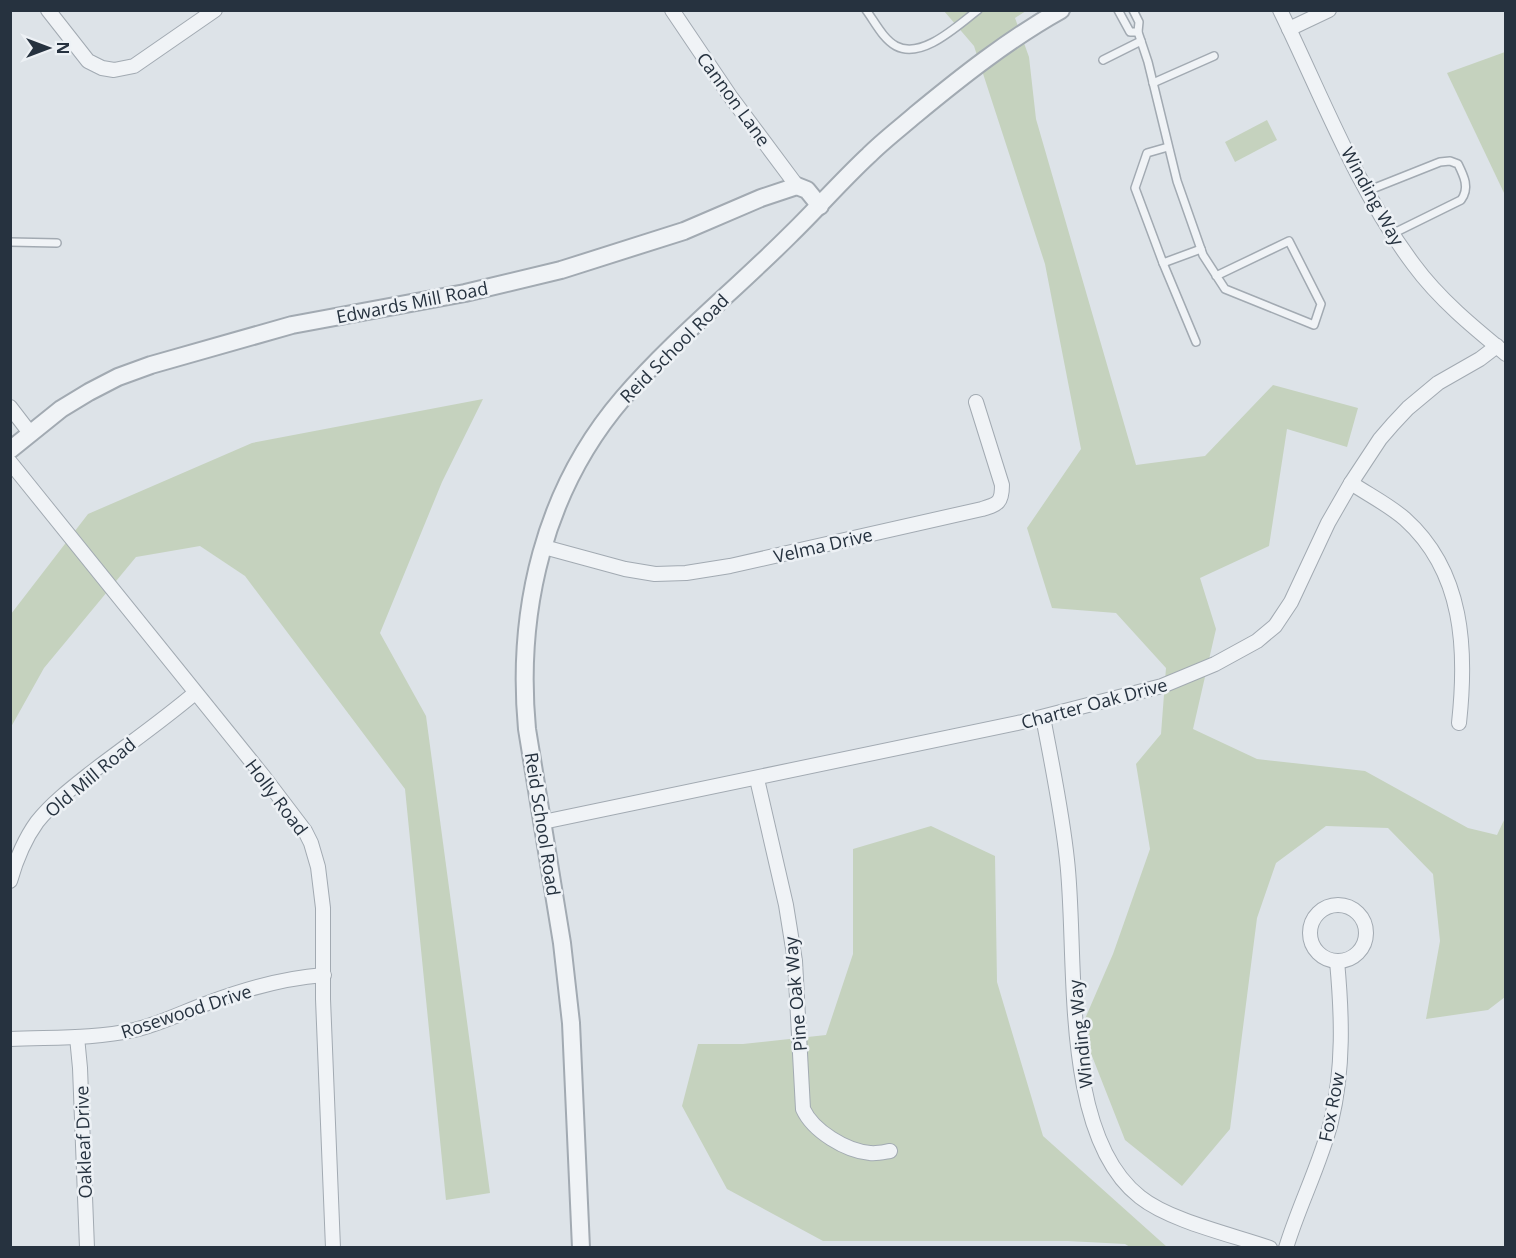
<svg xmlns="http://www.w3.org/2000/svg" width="1516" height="1258" font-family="'Open Sans',sans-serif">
  <rect width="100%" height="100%" fill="#dde3e8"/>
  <g fill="#c5d2be">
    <polygon points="944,11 1026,11 1015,18 1029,57 1036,119 1136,465 1205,456 1273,385 1358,408 1347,447 1287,429 1269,546 1200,578 1216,629 1193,729 1257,759 1365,771 1468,828 1497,835 1505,818 1505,997 1488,1010 1426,1019 1440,941 1433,874 1388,828 1326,826 1276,863 1257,918 1230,1129 1182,1186 1125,1140 1081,1028 1113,954 1150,849 1136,764 1161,734 1166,668 1116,613 1052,608 1027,528 1081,449 1045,264 974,46"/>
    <polygon points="1505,52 1506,52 1505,195 1447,73"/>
    <polygon points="1267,120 1277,140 1235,162 1225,142"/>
    <polygon points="483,399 442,482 380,633 426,716 490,1193 446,1200 405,789 245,576 200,546 136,557 44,668 11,727 11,614 88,514 252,443"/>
    <polygon points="931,826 995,856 997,982 1043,1136 1167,1247 1130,1247 1125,1244 1068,1241 823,1241 727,1189 682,1106 698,1044 743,1044 826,1035 853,954 853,849"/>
  </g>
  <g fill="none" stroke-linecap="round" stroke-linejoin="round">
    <defs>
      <g id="service">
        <path d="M 866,10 C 875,22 883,39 896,46 C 922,60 958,25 978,10"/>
        <polyline points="1118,10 1130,32 1138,32"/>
        <polyline points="1133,10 1139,22 1138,32 1148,62 1177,181 1203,255 1225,289 1314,325 1321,304 1289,241 1216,276"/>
        <polyline points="1103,60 1141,41"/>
        <polyline points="1153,83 1214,56"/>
        <polyline points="1168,147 1147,153 1135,188 1163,263 1201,249"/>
        <path d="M 1367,191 L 1440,162 L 1450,161 L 1458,164 C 1464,176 1470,188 1461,200 L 1392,234"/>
        <polyline points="10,242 57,243"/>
        <polyline points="1163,263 1196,342"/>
      </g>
      <g id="minor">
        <polyline points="48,10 88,61 102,68 114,70 134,66 215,10"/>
        <polyline points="672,10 730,96 797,186"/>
        <path d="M 1280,10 C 1322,96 1356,188 1414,265 C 1439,299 1473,327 1506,354"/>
        <polyline points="1289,29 1329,10"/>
        <polyline points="10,407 30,433"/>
        <polyline points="10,462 264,777 305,831 311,843 318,867 323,908 323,999 333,1248"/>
        <path d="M 1351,483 C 1369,495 1389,505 1405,519 C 1464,572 1467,650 1459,723"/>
        <path d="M 544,547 L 625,569 L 655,574 L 686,573 L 730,566 L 982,509 C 998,504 1002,503 1002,485 L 976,402"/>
        <path d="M 1043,717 C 1052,765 1062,812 1067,860 C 1078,954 1059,1134 1140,1197 C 1170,1221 1233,1235 1270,1248"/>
        <path d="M 757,779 L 786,905 L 795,961 L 803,1109 C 813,1131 846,1151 870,1153 C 876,1154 884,1152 890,1151"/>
        <polyline points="543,822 1022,722 1162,686 1215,664 1257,641 1275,626 1291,602 1328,523 1351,483 1380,439 1393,424 1408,408 1438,383 1480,359 1497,346"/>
        <path d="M 10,881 C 16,860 24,840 37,822 C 52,803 73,787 92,772 C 126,746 162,721 195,693"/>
        <circle cx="1338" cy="933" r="28"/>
        <polyline points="77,1037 80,1068 87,1248"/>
        <path d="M 10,1039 C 52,1037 94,1039 134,1030 C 160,1024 183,1012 208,1003 C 245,989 284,978 324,975"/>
        <path d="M 1286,1248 C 1299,1205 1320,1165 1331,1122 C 1344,1068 1342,1015 1337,961"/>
      </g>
      <g id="tertiary">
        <polyline points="10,450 61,409 89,392 118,377 151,365 292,325 465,293 561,270 684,231 761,198 797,186 807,190 820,206"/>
        <path d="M 581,1248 L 571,1023 L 562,943 L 527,729 C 516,610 544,490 623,398 C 674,339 735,290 789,236 C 816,210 841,181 869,155 C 883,141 900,128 915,115 C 961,77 1009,39 1061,10"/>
      </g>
    </defs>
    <use href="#service" stroke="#a2aab2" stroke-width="10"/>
    <use href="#minor" stroke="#a2aab2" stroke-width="16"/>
    <use href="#tertiary" stroke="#a2aab2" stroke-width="20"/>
    <use href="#service" stroke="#f0f3f6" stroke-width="7"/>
    <use href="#minor" stroke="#f0f3f6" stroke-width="14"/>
    <use href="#tertiary" stroke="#f0f3f6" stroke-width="16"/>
  </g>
  <g text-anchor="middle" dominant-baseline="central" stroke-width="5" stroke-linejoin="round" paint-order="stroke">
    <g font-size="18" fill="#26323f" stroke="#edf1f5">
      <text transform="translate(734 99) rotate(54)">Cannon Lane</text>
      <text transform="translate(1373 196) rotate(61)">Winding Way</text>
      <text transform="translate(412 302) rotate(-11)">Edwards Mill Road</text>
      <text transform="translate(674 348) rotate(-45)">Reid School Road</text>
      <text transform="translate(823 545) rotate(-13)">Velma Drive</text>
      <text transform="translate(1094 703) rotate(-15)">Charter Oak Drive</text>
      <text transform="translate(90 777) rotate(-40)">Old Mill Road</text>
      <text transform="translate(277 797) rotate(53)">Holly Road</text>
      <text transform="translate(543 824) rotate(81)">Reid School Road</text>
      <text transform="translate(795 994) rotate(-95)">Pine Oak Way</text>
      <text transform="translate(186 1011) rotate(-18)">Rosewood Drive</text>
      <text transform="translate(1080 1034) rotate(-96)">Winding Way</text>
      <text transform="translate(1331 1107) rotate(-79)">Fox Row</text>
      <text transform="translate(83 1142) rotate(-92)">Oakleaf Drive</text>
    </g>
  </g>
  <rect width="1516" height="1258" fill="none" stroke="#26323f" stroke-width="24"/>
  <g transform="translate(48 48) rotate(90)" stroke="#edf1f5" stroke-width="4.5" paint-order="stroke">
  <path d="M0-4.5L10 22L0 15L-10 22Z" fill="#26323f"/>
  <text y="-9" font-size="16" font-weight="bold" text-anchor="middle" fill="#26323f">N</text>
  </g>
</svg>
